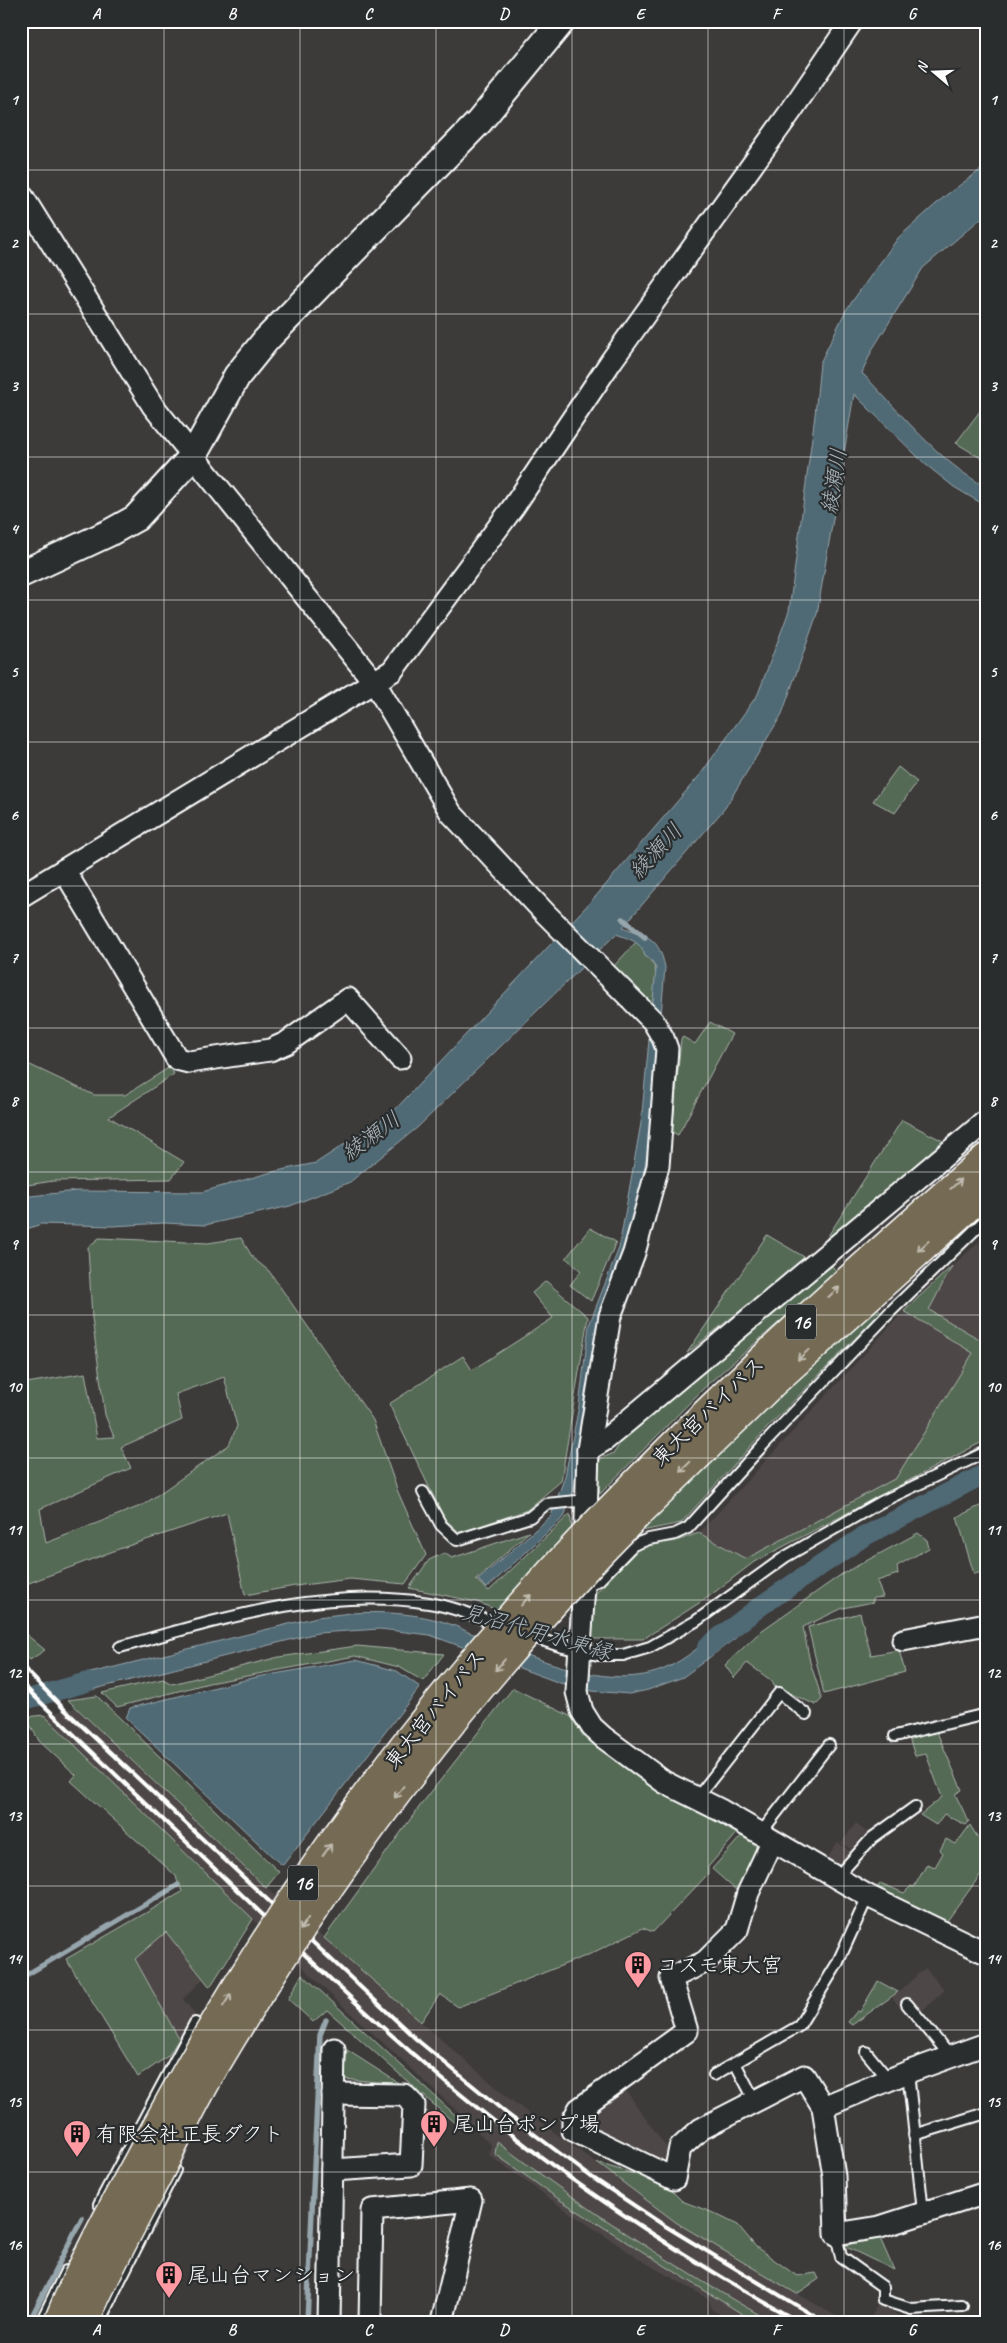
<svg xmlns="http://www.w3.org/2000/svg" width="1007" height="2343" font-family="Caveat,'Klee One',sans-serif">
  <rect width="100%" height="100%" fill="#3d3a3a"/>
  <filter id="ink" filterUnits="userSpaceOnUse"><feTurbulence type="fractalNoise" baseFrequency=".02" numOctaves="2"/><feDisplacementMap in="SourceGraphic" scale="10" xChannelSelector="R" yChannelSelector="G"/><feConvolveMatrix kernelMatrix="1 2 1 2 8 2 1 2 1" color-interpolation-filters="sRGB"/></filter>
  <g filter="url(#ink)">
    <g fill="#4e4746">
      <polygon points="986,1236 986,1343 929,1311 952,1266"/>
      <polygon points="904,1311 973,1353 899,1476 746,1559 699,1533"/>
      <polygon points="75,1708 246,1870 511,2100 677,2223 846,2322 735,2322 712,2310 709,2299 644,2262 560,2206 489,2155 491,2145 458,2112 335,1999 44,1715"/>
      <polygon points="856,1823 867,1833 861,1837 852,1850 841,1843"/>
      <polygon points="838,1842 851,1852 841,1864 830,1866 825,1862"/>
      <polygon points="166,1932 203,1979 183,1999 195,2014 179,2039 135,1959"/>
      <polygon points="925,1968 945,1990 912,2020 892,1998"/>
      <polygon points="625,2089 671,2154 659,2165 578,2125 596,2106"/>
      <polygon points="877,2305 900,2316 897,2322 869,2322"/>
    </g>
    <g fill="#546a55" stroke="#aab4aa" fill-rule="evenodd">
      <polygon points="986,403 986,461 956,443"/>
      <polygon points="898,767 917,782 895,813 873,801"/>
      <path d="M 637,941 L 643,950 L 645,956 C 663,968 654,989 652,1008 L 613,967 Z"/>
      <polygon points="710,1022 732,1034 678,1135 672,1132 681,1039 683,1037 695,1044"/>
      <polygon points="21,1063 28,1064 94,1095 125,1095 170,1067 174,1074 109,1117 184,1162 171,1179 53,1181 21,1186"/>
      <polygon points="902,1120 943,1141 821,1247"/>
      <polygon points="590,1228 616,1242 591,1301 570,1285 581,1271 566,1258"/>
      <polygon points="767,1235 806,1258 687,1353"/>
      <path d="M 99,1238 L 208,1243 L 241,1238 L 253,1258 L 269,1271 L 373,1420 L 398,1492 L 426,1555 L 405,1584 L 350,1579 L 295,1586 L 245,1595 L 227,1513 L 119,1549 L 21,1586 L 21,1384 L 85,1373 L 97,1438 L 114,1437 L 105,1415 L 92,1318 L 88,1247 ZM 224,1377 L 237,1426 L 229,1445 L 143,1505 L 46,1543 L 40,1509 L 131,1468 L 121,1447 L 182,1420 L 176,1394 Z"/>
      <polygon points="832,1266 837,1272 708,1384 600,1494 595,1461 614,1453 631,1426"/>
      <polygon points="952,1266 929,1310 986,1343 986,1440 754,1562 707,1598 643,1639 590,1639 595,1594 636,1548 676,1541 699,1533 746,1559 896,1478 973,1353 904,1311"/>
      <polygon points="546,1281 588,1317 561,1481 527,1510 460,1533 444,1518 389,1404 463,1356 472,1370 553,1318 532,1293"/>
      <polygon points="876,1306 881,1312 767,1428 681,1523 637,1532"/>
      <polygon points="986,1503 986,1571 974,1574 957,1517"/>
      <polygon points="570,1514 572,1529 497,1610 477,1602 409,1588 429,1560 444,1553 452,1558 529,1532 476,1580 489,1591"/>
      <polygon points="918,1533 927,1540 929,1548 897,1566 898,1574 877,1581 883,1597 873,1598 873,1602 843,1608 803,1627 810,1662 822,1699 816,1705 774,1686 772,1681 747,1663 734,1678 725,1665 761,1631 842,1574"/>
      <polygon points="860,1613 871,1655 899,1650 905,1672 824,1694 808,1627"/>
      <polygon points="21,1630 45,1650 30,1660 21,1651"/>
      <polygon points="357,1646 444,1654 423,1681 399,1667 355,1656 209,1683 117,1707 102,1693 163,1679 172,1684 279,1657"/>
      <polygon points="513,1688 570,1716 657,1787 740,1830 708,1867 708,1874 653,1932 643,1928 588,1955 458,2007 440,1994 421,2022 324,1938 420,1806"/>
      <polygon points="97,1696 279,1872 266,1888 68,1700"/>
      <path d="M 44,1715 L 253,1919 L 210,1987 L 166,1932 L 135,1959 L 179,2039 L 168,2056 L 138,2077 L 66,1959 L 182,1892 C 181,1886 177,1883 176,1876 L 71,1781 L 76,1775 L 39,1741 L 26,1717 Z"/>
      <polygon points="936,1730 962,1790 955,1794 969,1822 966,1825 944,1814 936,1825 920,1815 942,1797 926,1754 915,1756 909,1738"/>
      <polygon points="970,1825 986,1851 986,1867 942,1928 875,1893 880,1883 904,1893 911,1886 914,1887 927,1864 935,1867 943,1853 940,1850 946,1839 956,1844"/>
      <polygon points="743,1834 755,1844 758,1856 736,1890 712,1869"/>
      <polygon points="302,1974 464,2123 459,2127 327,2010 313,2022 288,1999"/>
      <polygon points="878,1981 898,1992 852,2025 848,2022 857,2011 860,2012"/>
      <polygon points="347,2050 400,2084 344,2079"/>
      <path d="M 497,2142 C 584,2208 676,2268 772,2322 L 755,2322 L 560,2200 L 495,2154 Z"/>
      <polygon points="597,2163 663,2182 682,2201 711,2212 738,2225 756,2247 797,2276 816,2273 819,2279 797,2294 677,2223"/>
      <polygon points="879,2236 894,2270 844,2246"/>
    </g>
    <g fill="#506a75" stroke="#96a6ac">
      <path d="M 986,166 L 986,214 L 923,268 L 872,350 L 862,373 C 899,411 939,462 986,487 L 986,506 L 954,487 L 925,464 L 854,394 L 817,614 L 782,714 L 725,808 L 623,927 C 649,938 658,936 665,967 L 652,1124 L 633,1236 L 573,1492 L 564,1517 L 487,1588 L 478,1580 L 551,1516 L 565,1476 L 579,1406 L 589,1325 L 619,1248 L 623,1225 L 641,1123 L 656,969 L 653,962 L 645,956 C 641,941 629,939 616,934 L 418,1127 L 350,1182 L 290,1206 L 205,1225 L 164,1223 L 113,1226 L 41,1224 L 21,1231 L 21,1197 L 77,1191 L 202,1192 L 272,1172 L 316,1163 L 392,1113 L 596,896 L 700,775 L 758,694 L 789,611 L 815,415 L 820,363 L 846,310 L 898,238 L 945,196 Z"/>
      <path d="M 351,1613 C 387,1611 436,1614 468,1632 C 524,1652 602,1693 662,1670 C 686,1660 705,1642 724,1626 L 737,1637 L 683,1677 L 648,1690 L 629,1694 L 592,1691 L 560,1683 L 430,1635 L 380,1629 L 317,1633 L 67,1696 L 54,1682 L 317,1617 Z"/>
      <polygon points="356,1660 397,1671 420,1687 283,1865 278,1862 126,1718 130,1708 257,1677"/>
    </g>
    <g fill="none" stroke-linecap="round" stroke-linejoin="round">
      <g stroke="#96a6ac" stroke-width="5.5">
        <polyline points="623,919 645,937"/>
        <polyline points="21,1978 178,1885"/>
        <polyline points="29,2322 82,2218"/>
        <polyline points="307,2322 320,2035 326,2020"/>
      </g>
      <g stroke="#506a75" stroke-width="20">
        <polyline points="707,1647 762,1605 863,1537 986,1473"/>
        <polyline points="21,1701 87,1682"/>
      </g>
      <defs>
        <g id="service">
          <polyline points="423,1492 441,1525 457,1540 530,1517 546,1504 577,1501 586,1496"/>
          <polyline points="584,1586 599,1580 633,1545 649,1539 675,1534 688,1528 764,1444 890,1312 986,1219"/>
          <polyline points="527,1635 563,1647 598,1655 623,1655 650,1647 696,1621 785,1557 881,1502 986,1452"/>
          <path d="M 120,1647 C 221,1619 324,1586 429,1603 C 454,1607 478,1617 502,1626"/>
          <polyline points="895,1736 986,1714"/>
          <polyline points="696,1799 779,1693 806,1714"/>
          <polyline points="760,1834 829,1745"/>
          <polyline points="836,1878 872,1838 915,1807"/>
          <polyline points="907,2004 951,2057"/>
          <polyline points="866,2052 889,2080"/>
          <polyline points="735,2063 755,2101"/>
          <polyline points="908,2072 923,2212"/>
          <polyline points="714,2075 799,2026 837,1964 868,1896"/>
          <polyline points="914,2135 986,2113"/>
          <polyline points="99,2204 195,2023 208,2032"/>
          <polyline points="836,2234 841,2257 883,2287 883,2300 911,2309 962,2306"/>
          <polyline points="41,2322 66,2271"/>
          <polyline points="99,2322 175,2170"/>
        </g>
        <g id="minor">
          <polyline points="21,194 153,406 375,683 451,813 546,914 653,1021 663,1038 667,1049 658,1166 634,1253 610,1316 588,1450 584,1586 577,1692 582,1711 592,1727 603,1737 664,1782 722,1811 868,1896 986,1953"/>
          <polyline points="64,870 177,1059 189,1062 270,1050 286,1043 348,999 400,1058"/>
          <polyline points="21,896 392,671 514,506 612,360 791,111 852,21"/>
          <polyline points="588,1450 606,1439 986,1121"/>
          <polyline points="903,1640 986,1624"/>
          <polyline points="772,1842 748,1893 737,1930 705,1962 671,1978 687,2031 579,2109 573,2120 573,2130 674,2179 680,2148 701,2129 804,2076 823,2107 834,2176 836,2234 880,2227 986,2193"/>
          <polyline points="823,2107 908,2072 986,2044"/>
          <polyline points="332,2170 411,2165 414,2105 404,2095 333,2094"/>
          <polyline points="329,2322 334,2049"/>
          <polyline points="370,2322 372,2210 471,2200 442,2322"/>
        </g>
        <polyline id="tertiary" points="21,574 109,533 136,518 193,456 237,376 266,340 479,122 562,21"/>
        <g id="trunk">
          <path d="M 623,1496 C 738,1377 861,1267 986,1158"/>
          <polyline points="639,1513 774,1382 986,1191"/>
        </g>
      </defs>
      <use href="#service" stroke="#fff" stroke-width="14"/>
      <use href="#minor" stroke="#fff" stroke-width="25"/>
      <use href="#tertiary" stroke="#fff" stroke-width="30"/>
      <use href="#trunk" stroke="#fff" stroke-width="31"/>
      <use href="#service" stroke="#2a2d2e" stroke-width="10"/>
      <use href="#minor" stroke="#2a2d2e" stroke-width="21"/>
      <use href="#tertiary" stroke="#2a2d2e" stroke-width="26"/>
      <use href="#trunk" stroke="#756b52" stroke-width="28"/>
      <g stroke="#fff" stroke-width="4">
        <polyline points="21,1665 65,1710 416,2039 506,2113 590,2176 662,2224 824,2322"/>
        <path d="M 21,1683 C 93,1754 168,1824 241,1894 C 324,1973 407,2054 498,2124 C 593,2199 694,2263 799,2322"/>
      </g>
      <defs>
        <g id="trunk-bridge">
          <path d="M 58,2322 C 81,2266 110,2212 139,2159 C 266,1915 430,1691 623,1496"/>
          <path d="M 84,2322 C 107,2271 134,2221 160,2171 C 178,2136 195,2100 215,2066 C 333,1866 475,1678 639,1513"/>
        </g>
      </defs>
      <use href="#trunk-bridge" stroke="#fff" stroke-width="31" stroke-linecap="butt"/>
      <use href="#trunk-bridge" stroke="#756b52" stroke-width="28"/>
    </g>
    <defs><path id="oneway-shaft" d="M-6 0H5M1.5-3L5.5 0L1.5 3" fill="none" stroke-width="1.6" stroke-linecap="round" stroke-linejoin="round" transform="scale(1.25)"/></defs>
    <g stroke="#c1bcb1">
      <use href="#oneway-shaft" transform="translate(956 1184) rotate(-41)"/>
      <use href="#oneway-shaft" transform="translate(923 1246) rotate(138)"/>
      <use href="#oneway-shaft" transform="translate(834 1292) rotate(-42)"/>
      <use href="#oneway-shaft" transform="translate(803 1355) rotate(137)"/>
      <use href="#oneway-shaft" transform="translate(685 1467) rotate(135)"/>
      <use href="#oneway-shaft" transform="translate(526 1600) rotate(-48)"/>
      <use href="#oneway-shaft" transform="translate(500 1665) rotate(131)"/>
      <use href="#oneway-shaft" transform="translate(399 1792) rotate(127)"/>
      <use href="#oneway-shaft" transform="translate(327 1850) rotate(-54)"/>
      <use href="#oneway-shaft" transform="translate(304 1924) rotate(124)"/>
      <use href="#oneway-shaft" transform="translate(227 2000) rotate(-58)"/>
    </g>
  </g>
  <path fill="none" stroke="#fff" stroke-width="1" stroke-opacity="0.55" d="M 164,21 L 164,2322M 300,21 L 300,2322M 436,21 L 436,2322M 572,21 L 572,2322M 708,21 L 708,2322M 844,21 L 844,2322M 21,170 L 986,170M 21,314 L 986,314M 21,457 L 986,457M 21,600 L 986,600M 21,742 L 986,742M 21,886 L 986,886M 21,1028 L 986,1028M 21,1172 L 986,1172M 21,1315 L 986,1315M 21,1458 L 986,1458M 21,1600 L 986,1600M 21,1744 L 986,1744M 21,1886 L 986,1886M 21,2030 L 986,2030M 21,2172 L 986,2172"/>
  <defs>
    <symbol id="building-pin" viewBox="-11 -11 22 30"><path d="M0 17L-7.5 6A9.5 9.5 0 1 1 7.5 6Z" fill="#ff9aa2" stroke="#2a2d2e"/><path d="M-4-6H4V6H1V3H-1V6H-4ZM-2.5-4.3h1.7v1.8h-1.7ZM.8-4.3h1.7v1.8H.8ZM-2.5-1h1.7V.8h-1.7ZM.8-1h1.7V.8H.8Z" fill="#111"/></symbol>
  </defs>
  <g fill-rule="evenodd">
    <use href="#building-pin" x="622" y="1949" width="32" height="43"/>
    <use href="#building-pin" x="418" y="2108" width="32" height="43"/>
    <use href="#building-pin" x="61" y="2118" width="32" height="43"/>
    <use href="#building-pin" x="153" y="2259" width="32" height="43"/>
  </g>
  <g text-anchor="middle" dominant-baseline="central" stroke-width="4.5" stroke-linejoin="round" paint-order="stroke">
    <g fill="#2a2d2e" stroke="#bfc0c0" stroke-width="1">
      <rect x="786" y="1304.5" width="30" height="35" rx="4"/>
      <rect x="288" y="1865.5" width="30" height="35" rx="4"/>
    </g>
    <g font-size="20" font-weight="bold" fill="#fff">
      <text x="801" y="1322">16</text>
      <text x="303" y="1883">16</text>
    </g>
    <g font-size="21" fill="#fff" stroke="#2a2d2e">
      <text transform="translate(708 1411) rotate(-44)">東大宮バイパス</text>
      <text transform="translate(435 1709) rotate(-51)">東大宮バイパス</text>
    </g>
    <g font-size="21" fill="#fff" stroke="#2a2d2e" text-anchor="start">
      <text x="657" y="1965">コスモ東大宮</text>
      <text x="453" y="2124">尾山台ポンプ場</text>
      <text x="96" y="2134">有限会社正長ダクト</text>
      <text x="188" y="2275">尾山台マンション</text>
    </g>
    <g font-size="22" font-style="italic" fill="#a8b4ba" stroke="#2a2d2e">
      <text transform="translate(834 481) rotate(-81)">綾瀬川</text>
      <text transform="translate(656 851) rotate(-47)">綾瀬川</text>
      <text transform="translate(371 1136) rotate(-36)">綾瀬川</text>
      <text transform="translate(537 1632) rotate(16)">見沼代用水東縁</text>
    </g>
  </g>
  <rect width="1007" height="2343" fill="none" stroke="#2a2d2e" stroke-width="55"/>
  <g transform="translate(934 72) rotate(289)" stroke="#2a2d2e" stroke-width="4" paint-order="stroke">
  <path d="M0-4L9 19L0 12L-9 19Z" fill="#ffffff"/>
  <text y="-8" font-size="14" font-weight="bold" text-anchor="middle" fill="#ffffff">N</text>
  </g>
  <rect x="28" y="28" width="952" height="2288" fill="none" stroke="#fff" stroke-width="2"/>
  <g font-size="16" text-anchor="middle" font-weight="bold" fill="#fff">
    <text x="96" y="19">A</text>
    <text x="232" y="19">B</text>
    <text x="368" y="19">C</text>
    <text x="504" y="19">D</text>
    <text x="640" y="19">E</text>
    <text x="776" y="19">F</text>
    <text x="912" y="19">G</text>
    <text x="14" y="105">1</text>
    <text x="993" y="105">1</text>
    <text x="14" y="248">2</text>
    <text x="993" y="248">2</text>
    <text x="14" y="391">3</text>
    <text x="993" y="391">3</text>
    <text x="14" y="534">4</text>
    <text x="993" y="534">4</text>
    <text x="14" y="677">5</text>
    <text x="993" y="677">5</text>
    <text x="14" y="820">6</text>
    <text x="993" y="820">6</text>
    <text x="14" y="963">7</text>
    <text x="993" y="963">7</text>
    <text x="14" y="1106">8</text>
    <text x="993" y="1106">8</text>
    <text x="14" y="1249">9</text>
    <text x="993" y="1249">9</text>
    <text x="14" y="1392">10</text>
    <text x="993" y="1392">10</text>
    <text x="14" y="1535">11</text>
    <text x="993" y="1535">11</text>
    <text x="14" y="1678">12</text>
    <text x="993" y="1678">12</text>
    <text x="14" y="1821">13</text>
    <text x="993" y="1821">13</text>
    <text x="14" y="1964">14</text>
    <text x="993" y="1964">14</text>
    <text x="14" y="2107">15</text>
    <text x="993" y="2107">15</text>
    <text x="14" y="2250">16</text>
    <text x="993" y="2250">16</text>
    <text x="96" y="2335">A</text>
    <text x="232" y="2335">B</text>
    <text x="368" y="2335">C</text>
    <text x="504" y="2335">D</text>
    <text x="640" y="2335">E</text>
    <text x="776" y="2335">F</text>
    <text x="912" y="2335">G</text>
  </g>
</svg>
